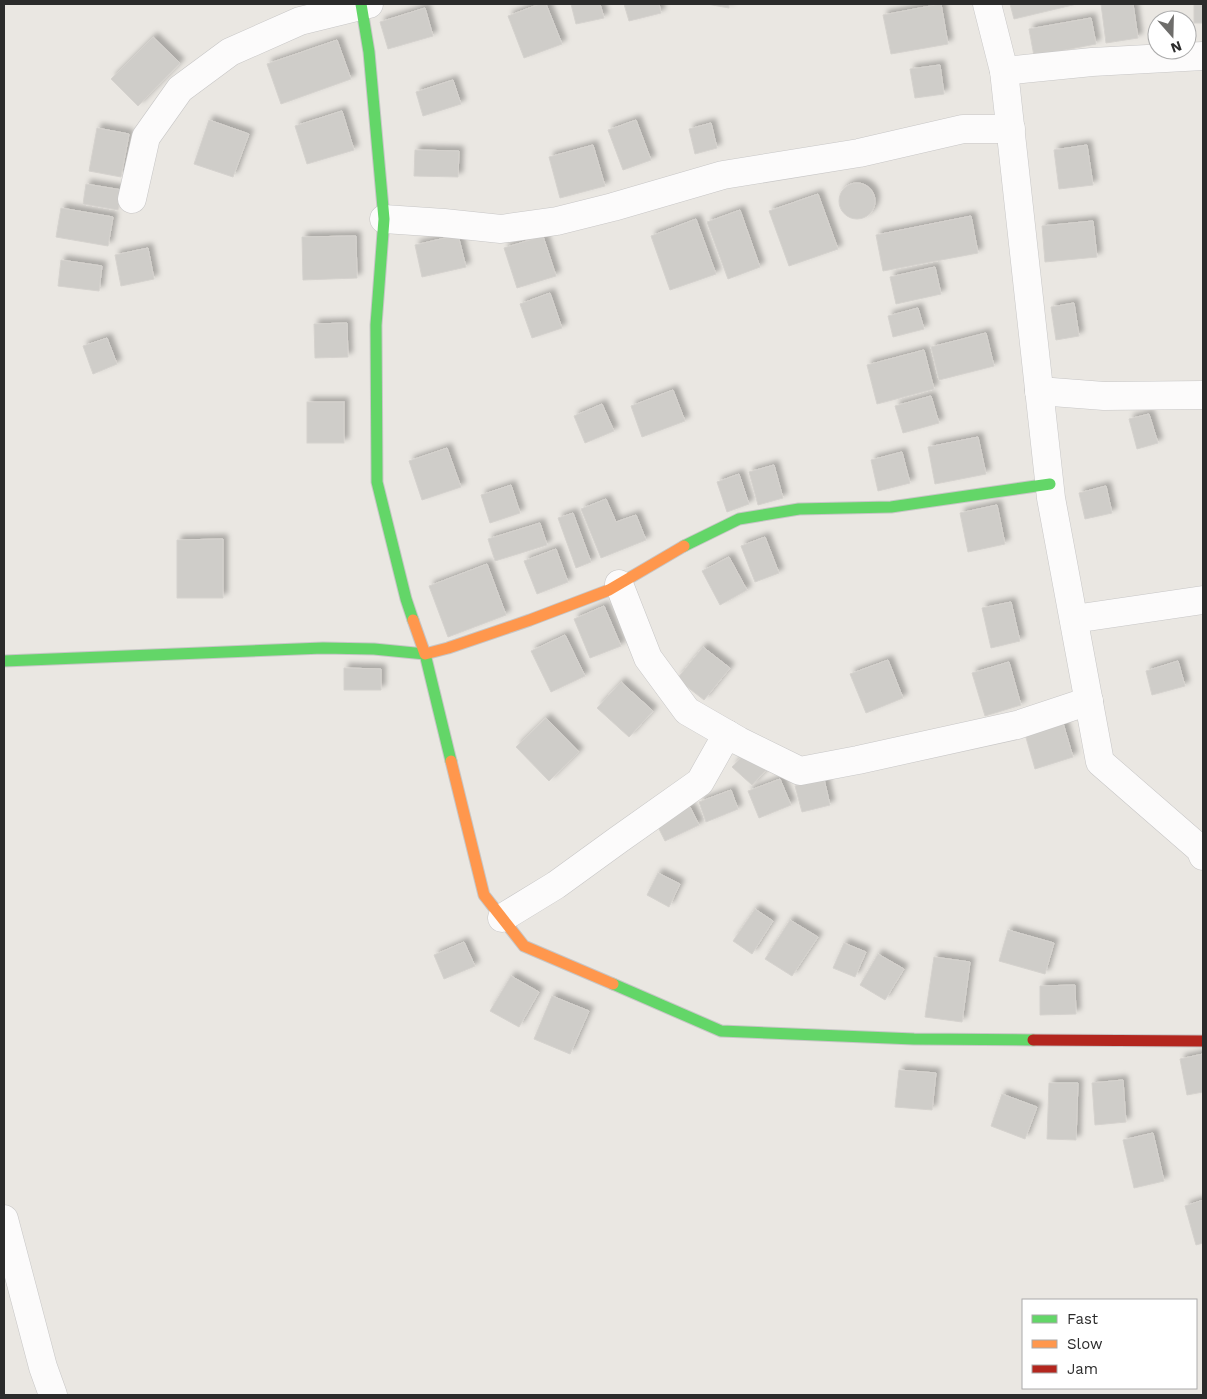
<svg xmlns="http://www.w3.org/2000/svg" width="1207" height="1399" font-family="'Work Sans',sans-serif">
  <defs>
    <filter id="shadow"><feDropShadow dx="4.5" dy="-4.5" stdDeviation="2.5" flood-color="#0004"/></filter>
  </defs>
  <rect width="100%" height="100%" fill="#eae7e2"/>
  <g fill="#cfcdc9" stroke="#d5d2ce" filter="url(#shadow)">
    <polygon points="540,4 546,4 562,44 524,58 508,16"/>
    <polygon points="571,4 600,4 604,18 576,24"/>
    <polygon points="624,4 659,4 661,13 629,21"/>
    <polygon points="707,4 729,4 729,8"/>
    <polygon points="941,4 948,44 891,54 883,15"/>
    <polygon points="1010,4 1077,4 1014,19"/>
    <polygon points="1101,4 1133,4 1138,38 1106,43"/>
    <rect x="1194" y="4" width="9" height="19"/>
    <polygon points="425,8 433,36 388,49 380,22"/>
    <polygon points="1091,18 1096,44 1034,56 1029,29"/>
    <polygon points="153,37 180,63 138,106 111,79"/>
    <polygon points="337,40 351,79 281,104 267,64"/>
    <polygon points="940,65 944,94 915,98 910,69"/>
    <polygon points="453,80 461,104 423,116 416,92"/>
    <polygon points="342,111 354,150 307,164 295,126"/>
    <polygon points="209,120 249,134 233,177 194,164"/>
    <polygon points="636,120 651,160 623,170 608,130"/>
    <polygon points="711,123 717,148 695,154 689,129"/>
    <polygon points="97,128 129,134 121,177 89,171"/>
    <polygon points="593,145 605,186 560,198 549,157"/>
    <polygon points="1087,145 1093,185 1059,189 1054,150"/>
    <polygon points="415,150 459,151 458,177 414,176"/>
    <circle cx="857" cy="201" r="18"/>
    <polygon points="86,184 122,190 118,210 83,204"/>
    <polygon points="818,194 838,249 789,266 769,211"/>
    <polygon points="61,208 113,217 108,246 56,237"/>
    <polygon points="740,210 760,267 728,279 707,222"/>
    <polygon points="971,216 978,253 883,271 876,235"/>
    <polygon points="696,219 716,274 670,290 651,236"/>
    <polygon points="1093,221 1097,257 1045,262 1042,226"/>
    <polygon points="458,235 466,267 422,277 415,245"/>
    <polygon points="356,236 357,278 303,280 302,237"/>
    <polygon points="543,236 556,276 517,288 504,248"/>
    <polygon points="148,248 154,279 121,286 115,255"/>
    <polygon points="61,260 102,266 99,291 58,286"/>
    <polygon points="935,267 941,294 896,304 890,277"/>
    <polygon points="550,293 562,328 532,338 520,304"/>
    <polygon points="1074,303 1079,336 1056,340 1051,307"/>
    <polygon points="918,308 924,329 893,337 888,316"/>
    <polygon points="347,323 348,357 315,358 314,324"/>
    <polygon points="986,333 994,366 939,380 931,347"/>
    <polygon points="107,338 117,364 93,374 83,346"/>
    <polygon points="924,350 934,389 877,404 867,365"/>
    <polygon points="673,390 685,421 642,437 631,406"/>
    <polygon points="931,396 939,423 903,433 895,406"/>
    <rect x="307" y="402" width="37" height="41"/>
    <polygon points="602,404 614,431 585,443 574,416"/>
    <polygon points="1149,414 1158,443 1137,449 1129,419"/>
    <polygon points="978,437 986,474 935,484 928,447"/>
    <polygon points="447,448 461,487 422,500 409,461"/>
    <polygon points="902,452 910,483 878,491 871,460"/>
    <polygon points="774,465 783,498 758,505 749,472"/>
    <polygon points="739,474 749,504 727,512 717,482"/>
    <polygon points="511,485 520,513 490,523 481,495"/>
    <polygon points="1106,486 1112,513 1085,519 1079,493"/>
    <polygon points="606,499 616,522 636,515 646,540 601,558 581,509"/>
    <polygon points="997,505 1005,544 968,552 960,513"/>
    <polygon points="573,513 591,562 576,568 558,518"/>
    <polygon points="540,523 547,545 495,561 488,539"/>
    <polygon points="765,537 779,573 755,582 741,546"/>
    <polygon points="223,539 223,598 177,598 177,540"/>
    <polygon points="556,549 568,582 537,594 524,561"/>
    <polygon points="729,557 747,590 720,605 702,571"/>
    <polygon points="487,564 506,615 448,637 429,586"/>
    <polygon points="1011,602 1020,641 991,648 982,608"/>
    <polygon points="604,606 621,646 590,658 574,619"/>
    <polygon points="565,635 585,676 551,692 531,651"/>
    <polygon points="703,647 730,668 704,700 677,679"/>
    <polygon points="888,660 903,698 866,713 850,674"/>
    <polygon points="1178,661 1185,686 1152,695 1146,671"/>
    <polygon points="1009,662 1021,705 985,716 972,673"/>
    <polygon points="344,668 381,669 381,690 344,690"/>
    <polygon points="621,682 653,711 629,737 597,708"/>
    <polygon points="546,718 579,752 549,781 516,747"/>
    <polygon points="1063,723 1073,757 1035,769 1025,734"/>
    <polygon points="747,751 766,770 752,785 732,767"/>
    <polygon points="780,779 791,805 759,818 748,791"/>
    <polygon points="824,779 830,805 802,812 795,786"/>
    <polygon points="731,790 738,809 706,822 699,802"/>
    <polygon points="690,807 699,825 665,841 656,823"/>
    <polygon points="658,873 680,884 669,907 647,895"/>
    <polygon points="755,909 773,921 752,954 733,941"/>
    <polygon points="790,920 818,937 792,976 765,959"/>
    <polygon points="1008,930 1054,943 1045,974 999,961"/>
    <polygon points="464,942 475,966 444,979 434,955"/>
    <polygon points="844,943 866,952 855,977 833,968"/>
    <polygon points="878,954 904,969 885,1000 860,985"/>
    <polygon points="934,957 970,962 962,1022 925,1017"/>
    <polygon points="511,976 539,992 519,1027 490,1011"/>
    <polygon points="1075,985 1076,1014 1040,1015 1040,986"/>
    <polygon points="552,996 589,1011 570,1054 534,1039"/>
    <polygon points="1203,1054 1203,1092 1187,1095 1180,1059"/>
    <polygon points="899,1070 936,1073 932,1110 895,1107"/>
    <polygon points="1123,1080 1126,1122 1095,1125 1092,1083"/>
    <polygon points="1049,1083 1078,1083 1076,1140 1047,1139"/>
    <polygon points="1002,1094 1037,1107 1025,1139 991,1126"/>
    <polygon points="1153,1133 1164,1181 1134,1188 1123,1140"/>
    <polygon points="1203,1200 1203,1243 1196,1245 1185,1206"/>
  </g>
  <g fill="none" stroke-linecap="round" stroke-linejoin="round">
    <defs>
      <g id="street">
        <polyline points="987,4 1004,71 1051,498 1100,762 1200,849 1203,856"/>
        <polyline points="1004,71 1092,62 1203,56"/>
        <polyline points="132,199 146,137 180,89 230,52 300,21 369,4"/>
        <polyline points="384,219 444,223 501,229 557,221 613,207 723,175 859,153 963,129 1011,129"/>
        <polyline points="1039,391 1104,396 1203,395"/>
        <polyline points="619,584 648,658 687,711 739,741 800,771 858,760 1017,725 1089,701"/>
        <polyline points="1074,619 1203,600"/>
        <polyline points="502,918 556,885 618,840 700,782 727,734"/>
        <polyline points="4,1219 43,1367 53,1395"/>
      </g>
      <g id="fast">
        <polyline points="361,4 369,52 384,219 376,325 377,482 406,599 413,620"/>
        <polyline points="684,546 739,519 799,509 891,507 1050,484"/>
        <polyline points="4,661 323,648 374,649 425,654 451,761"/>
        <polyline points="613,984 721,1031 914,1039 1033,1040"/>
      </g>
      <g id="slow">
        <polyline points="413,620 425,654 448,648 530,620 609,590 684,546"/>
        <polyline points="451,761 484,895 524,946 613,984"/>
      </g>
      <polyline id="jam" points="1033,1040 1203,1041"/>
    </defs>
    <use href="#street" stroke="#c7c6c6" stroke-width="29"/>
    <use href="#fast" stroke="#c7c6c6" stroke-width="13"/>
    <use href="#slow" stroke="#c7c6c6" stroke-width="13"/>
    <use href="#jam" stroke="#c7c6c6" stroke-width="13"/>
    <use href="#street" stroke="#fcfbfb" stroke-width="28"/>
    <use href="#fast" stroke="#63d668" stroke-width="11"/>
    <use href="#slow" stroke="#ff974d" stroke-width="11"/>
    <use href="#jam" stroke="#b3261e" stroke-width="11"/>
  </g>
  <rect width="1207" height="1399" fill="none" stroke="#2b2b2b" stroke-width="10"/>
  <rect x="1022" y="1299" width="175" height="90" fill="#ffffff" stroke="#aaaaaa"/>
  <rect x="1032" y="1315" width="25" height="8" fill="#63d668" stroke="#aaaaaa"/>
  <text x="1067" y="1324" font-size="15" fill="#2b2b2b">Fast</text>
  <rect x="1032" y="1340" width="25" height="8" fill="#ff974d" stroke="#aaaaaa"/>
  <text x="1067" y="1349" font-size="15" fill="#2b2b2b">Slow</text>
  <rect x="1032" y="1365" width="25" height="8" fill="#b3261e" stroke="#aaaaaa"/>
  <text x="1067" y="1374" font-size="15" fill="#2b2b2b">Jam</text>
  <g transform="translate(1172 35) rotate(160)"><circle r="24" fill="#ffffff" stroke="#aaaaaa"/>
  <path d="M0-4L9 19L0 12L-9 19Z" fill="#6e6d6b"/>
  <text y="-8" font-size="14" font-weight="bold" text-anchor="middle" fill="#2b2b2b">N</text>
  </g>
</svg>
